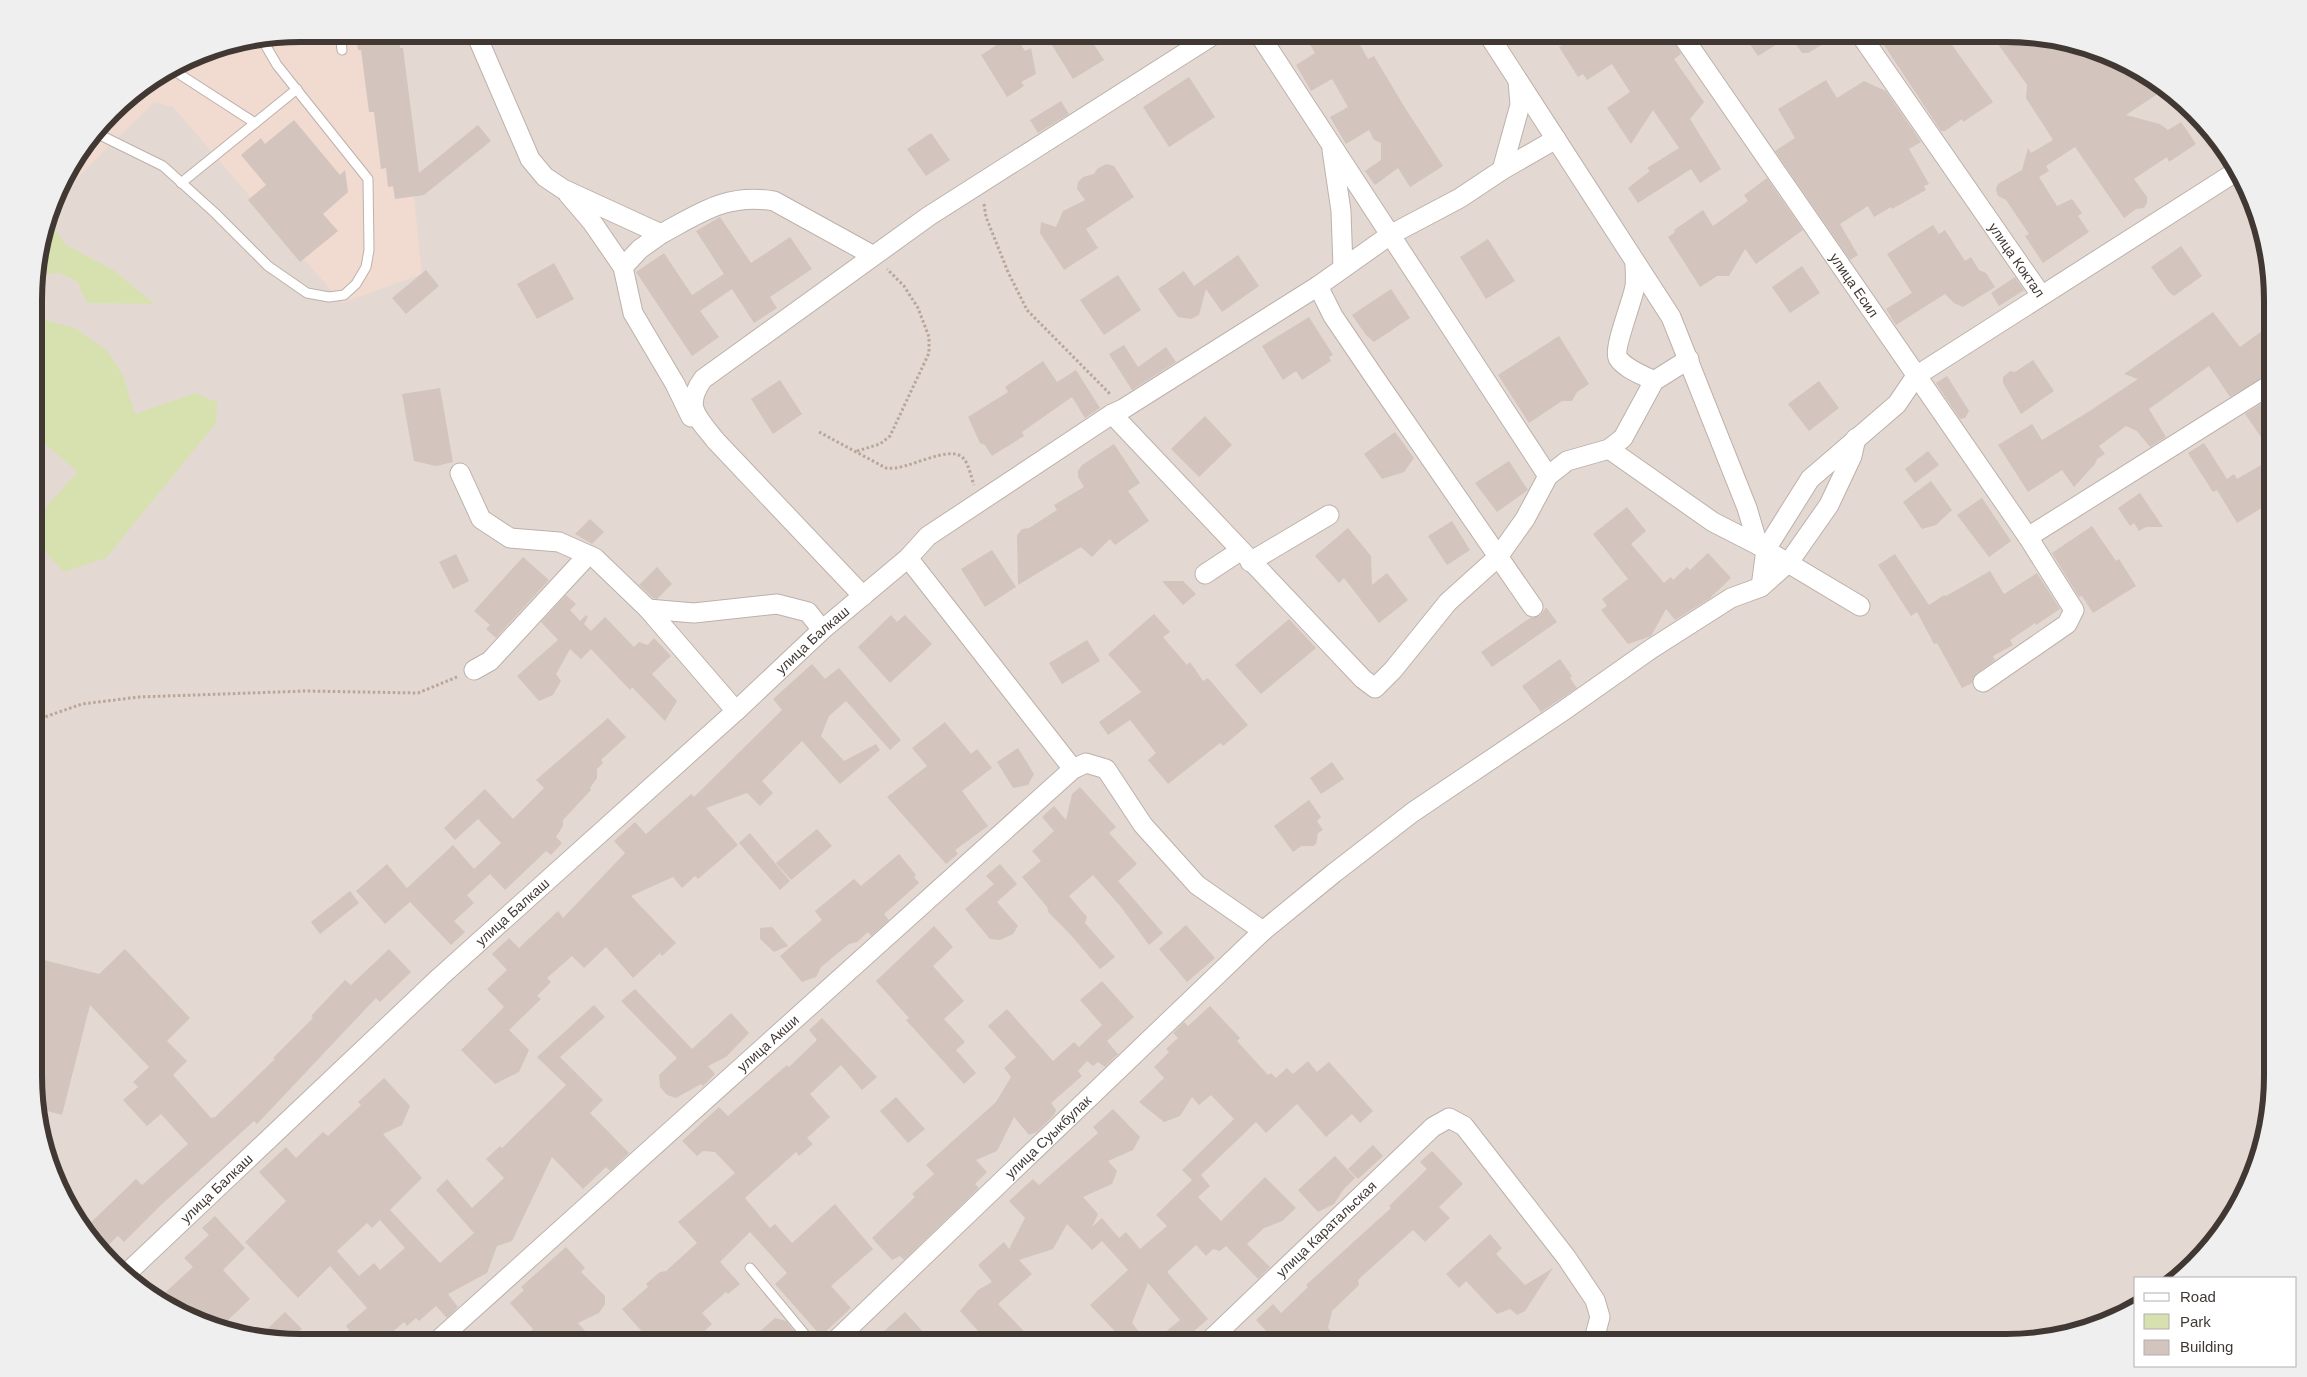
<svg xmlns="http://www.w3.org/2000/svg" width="2307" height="1377" font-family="Helvetica,sans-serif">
  <rect width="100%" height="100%" fill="#f0e9e3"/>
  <polygon fill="#e3d9d2" points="301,34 2006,34 2076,43 2140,70 2195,112 2228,153 2259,215 2273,283 2273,1093 2259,1162 2237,1210 2195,1265 2178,1278 2136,1278 2136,1309 2092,1329 2023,1343 301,1343 231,1334 167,1307 112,1265 79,1224 48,1162 36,1111 36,266 61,182 125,100 199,54"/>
  <polygon fill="#f1dacf" points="301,34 397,34 422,274 342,303 173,107 154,102 56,199 61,182 125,100 199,54"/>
  <g fill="#d7e1af">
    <polygon points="50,222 66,245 115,271 154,304 87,303 77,281 59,273 38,276 36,298 36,266"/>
    <polygon points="36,318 75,328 107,351 123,375 135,414 195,393 217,402 216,423 106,558 64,572 36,542 36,537 48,504 78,472 36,436"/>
  </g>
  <g fill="#d3c4bd" fill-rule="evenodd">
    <polygon points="356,34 398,34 400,48 403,48 419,173 478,125 491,141 424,195 395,199 393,186 388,187 386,168 381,169 374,112 369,112 361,50 358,50"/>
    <polygon points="1014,34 1025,51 1031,48 1036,74 1021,82 1024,86 1007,97 981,55"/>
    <polygon points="1045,34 1087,34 1104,60 1073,79"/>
    <polygon points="1304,34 1354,34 1368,59 1374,56 1405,108 1443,166 1410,187 1398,168 1375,185 1365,171 1381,160 1381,143 1374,140 1369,130 1346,144 1330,117 1348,107 1332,79 1311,91 1296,65 1315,53"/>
    <polygon points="1579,34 1670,34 1681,54 1674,59 1704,102 1690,119 1721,169 1700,183 1691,169 1638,203 1628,188 1650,171 1647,168 1679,148 1653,110 1631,144 1607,108 1630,92 1612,64 1587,80 1583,74 1578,77 1559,47"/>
    <polygon points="1743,34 1840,34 1808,53 1802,53 1790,36 1758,56"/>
    <polygon points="1902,34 1969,34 1952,45 1993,102 1963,122 1962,119 1945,131 1941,131 1884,45"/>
    <polygon points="2012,34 2076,43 2140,70 2165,89 2126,115 2160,124 2168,130 2181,122 2196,144 2169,162 2167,157 2134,179 2147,197 2147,203 2144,208 2136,209 2124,218 2075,147 2046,166 2049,171 2039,177 2057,206 2072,199 2082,213 2078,216 2089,232 2043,263 2025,236 2029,234 2006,200 1998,196 1996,189 1998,184 2022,170 2028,148 2031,153 2053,140 2026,98 2027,85 1998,44"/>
    <polygon points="1189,77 1215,117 1169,147 1143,107"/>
    <polygon points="1826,80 1837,98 1864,81 1886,91 1921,142 1909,149 1929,184 1924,186 1926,190 1892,209 1891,207 1874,217 1868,206 1840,224 1858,255 1850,260 1775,151 1795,138 1778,109"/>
    <polygon points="1061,101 1069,114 1038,133 1030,120"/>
    <polygon points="294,120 340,175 345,170 348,192 323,214 338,231 300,262 248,200 266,185 241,155 261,138 265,144"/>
    <polygon points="931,133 950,160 926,176 907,149"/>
    <polygon points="1106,164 1114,166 1134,197 1086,229 1098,248 1064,270 1040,233 1041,222 1056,227 1063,211 1085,200 1077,189 1078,182 1083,177 1094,174 1097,169"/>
    <polygon points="1767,178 1803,230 1756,264 1745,249 1729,276 1717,276 1700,287 1668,237 1675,232 1674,230 1703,210 1713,226 1748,201 1744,195"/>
    <polygon points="720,217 751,263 790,237 812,269 770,297 777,308 754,323 732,289 700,311 719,337 692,356 636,272 664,253 692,295 724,274 696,231"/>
    <polygon points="1933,225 1939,234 1945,230 1965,261 1971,257 1979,270 1986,273 1995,287 1963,307 1954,303 1945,294 1896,325 1886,309 1912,293 1887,254"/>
    <polygon points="1488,239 1515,281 1486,299 1460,257"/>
    <polygon points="2181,246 2202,276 2174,296 2169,292 2151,267"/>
    <polygon points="1238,255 1259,286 1222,312 1206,289 1199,315 1191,319 1178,317 1158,289 1184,271 1194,286"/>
    <polygon points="554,263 574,299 537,319 517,284"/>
    <polygon points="1802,266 1820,293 1790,313 1772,287"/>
    <polygon points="426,270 439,286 406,314 392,298"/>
    <polygon points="1118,275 1141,310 1104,335 1080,300"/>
    <polygon points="2015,277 2024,290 1999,306 1991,293"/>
    <polygon points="1391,289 1410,318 1374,342 1366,335 1352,315"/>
    <polygon points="2213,312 2240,347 2273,323 2273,372 2230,397 2209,366 2149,409 2166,437 2150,447 2137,431 2126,426 2099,446 2105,454 2097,459 2095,464 2074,487 2062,470 2028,492 1998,445 2032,424 2042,440 2085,414 2138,379 2124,374"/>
    <polygon points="1309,317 1333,355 1329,357 1331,361 1302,380 1296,371 1283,380 1262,346"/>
    <polygon points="1559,336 1589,384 1577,392 1572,401 1562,401 1529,423 1498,375"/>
    <polygon points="1124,345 1138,367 1166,347 1176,362 1132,390 1109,354"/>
    <polygon points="2033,360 2054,391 2021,414 2003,383 2003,377 2010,371 2015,372"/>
    <polygon points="1043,361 1057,382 1076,370 1100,408 1085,418 1072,397 1022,432 1024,436 992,456 985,445 980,443 968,417 1008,392 1005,387"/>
    <polygon points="1947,376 1969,411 1965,418 1960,419 1936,383"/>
    <polygon points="780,380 802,414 773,434 751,399"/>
    <polygon points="1819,381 1839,408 1809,431 1788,404"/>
    <polygon points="440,388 453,462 436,466 414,461 402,394"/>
    <polygon points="2273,396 2273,454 2245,414"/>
    <polygon points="1205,416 1232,445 1199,477 1171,449"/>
    <polygon points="1395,432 1414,458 1404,472 1382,479 1364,454"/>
    <polygon points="2204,443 2227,479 2234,474 2237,479 2273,458 2273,501 2237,523 2217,490 2213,492 2188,453"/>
    <polygon points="1114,444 1140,483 1128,491 1149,521 1115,545 1110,539 1092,557 1081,547 1018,585 1017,535 1022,529 1029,528 1057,510 1054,505 1084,487 1078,477 1078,471 1082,465"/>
    <polygon points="1928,451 1939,465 1915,483 1905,469"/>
    <polygon points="1509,461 1528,490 1497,512 1475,483"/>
    <polygon points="1931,481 1952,510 1936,525 1922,529 1903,502"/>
    <polygon points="2140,493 2163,527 2146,527 2139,531 2134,523 2130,526 2118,508"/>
    <polygon points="1982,498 2011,541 1989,557 1957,515"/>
    <polygon points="1627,507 1646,531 1631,544 1664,583 1671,577 1673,580 1687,567 1690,570 1708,553 1731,578 1709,599 1675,620 1666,609 1651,636 1628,644 1601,610 1607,606 1602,599 1628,579 1593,534"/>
    <polygon points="590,519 604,532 592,544 575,534"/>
    <polygon points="1452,521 1470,550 1447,565 1428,536"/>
    <polygon points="2092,526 2116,561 2119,559 2136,586 2093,613 2082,596 2079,597 2052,553"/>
    <polygon points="1348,528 1371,556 1372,585 1387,573 1408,600 1379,623 1344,578 1339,583 1315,556"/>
    <polygon points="992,550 1016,587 985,607 961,569"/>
    <polygon points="456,554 469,581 453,589 439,562"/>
    <polygon points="1895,554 1929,605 1944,595 1946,596 1990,571 2004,594 2037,573 2060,609 2036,625 2035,623 2010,640 2013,645 1993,656 1995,660 1977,673 1972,683 1962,688 1937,643 1934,644 1917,612 1911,616 1878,565"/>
    <polygon points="523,557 549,580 496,638 486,629 490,625 474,611"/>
    <polygon points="657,567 672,584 657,599 653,598 639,585"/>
    <polygon points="1162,581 1183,581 1196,594 1183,605"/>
    <polygon points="566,595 576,604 570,610 580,621 586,615 588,617 584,624 591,631 605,617 634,647 639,642 648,645 654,638 671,656 652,674 677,701 665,721 632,687 630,690 591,649 581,659 570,649 556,674 561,681 553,695 539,701 517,676 558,640 541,622"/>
    <polygon points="1546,607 1557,622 1492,667 1481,652 1530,618 1540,616"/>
    <polygon points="1154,614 1170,632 1163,637 1187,665 1190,662 1203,681 1208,678 1248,725 1223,746 1220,743 1168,784 1148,760 1156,753 1130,720 1108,735 1099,722 1141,692 1108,654"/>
    <polygon points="891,615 897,622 905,615 932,644 890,683 858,647"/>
    <polygon points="1289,619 1316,648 1261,694 1235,665"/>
    <polygon points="1087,640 1100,661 1062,684 1049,663"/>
    <polygon points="1560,659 1572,676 1570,678 1577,688 1541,712 1522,686"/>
    <polygon points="812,664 825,679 839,668 901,740 890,750 846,701 829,716 821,736 844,761 876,744 880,750 840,784 802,741 762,781 773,793 760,806 747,793 706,808 738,845 698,879 695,876 682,888 673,877 631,896 676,943 662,956 660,953 633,978 606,947 584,968 572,956 547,978 551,982 537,996 541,999 509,1030 529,1050 519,1072 495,1084 461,1050 504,1007 487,989 507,970 492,954 509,938 519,948 558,911 563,918 625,853 614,841 635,822 646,834 691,794 694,797 782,710 773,699"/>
    <polygon points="608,718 626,737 601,760 603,763 597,769 597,778 590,788 591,790 563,820 563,826 556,837 562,843 551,855 546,851 505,890 490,874 467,895 474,903 454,921 465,932 451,945 410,902 385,924 356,891 387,864 407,888 453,845 474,869 501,843 478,819 455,840 444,828 485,789 513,819 544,788 536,780"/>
    <polygon points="945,722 971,754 977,749 992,768 962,791 988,826 955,850 958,854 946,864 887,797 927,766 912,748"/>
    <polygon points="1018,748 1034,774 1028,785 1013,788 997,762"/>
    <polygon points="1332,762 1344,779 1321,794 1310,778"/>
    <polygon points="1080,787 1116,827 1109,833 1137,864 1118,881 1163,933 1149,945 1121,907 1093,875 1069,896 1087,917 1085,923 1115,957 1100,969 1069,933 1049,913 1047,907 1022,877 1041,861 1032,851 1054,831 1042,817 1054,806 1066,820 1072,794"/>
    <polygon points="1309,800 1321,817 1317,821 1323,830 1318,833 1316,844 1313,846 1301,846 1293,852 1274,826"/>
    <polygon points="817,829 832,846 791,880 776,863"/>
    <polygon points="750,833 790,881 780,890 739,843"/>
    <polygon points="899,854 916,875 914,877 919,883 884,914 889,920 871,936 868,932 857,942 849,944 821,967 816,977 802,982 780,956 822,920 815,911 854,879 861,886"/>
    <polygon points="1000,864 1017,884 997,902 1018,926 1013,934 1000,940 990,939 965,909 994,884 986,876"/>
    <polygon points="350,891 359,903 320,934 311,922"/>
    <polygon points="1186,925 1215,958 1187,982 1159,949"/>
    <polygon points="934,926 953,947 933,966 964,1001 944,1019 965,1042 956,1050 976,1073 964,1084 906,1020 909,1018 876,981"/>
    <polygon points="772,927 788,946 774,952 760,939 760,928"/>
    <polygon points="125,949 190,1018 167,1041 187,1061 173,1075 211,1118 215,1117 275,1059 273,1058 313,1018 311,1016 345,980 351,985 389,949 411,972 380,1002 376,998 257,1124 254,1121 161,1205 124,1242 118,1236 101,1252 83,1230 136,1179 142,1185 188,1144 161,1114 147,1126 123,1100 138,1087 133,1082 149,1067 90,1005 62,1115 36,1108 36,958 99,974"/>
    <polygon points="1102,981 1134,1017 1107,1041 1118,1054 1105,1067 1098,1062 1093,1066 1087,1061 1078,1071 1082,1076 1051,1103 1056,1110 1054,1115 1037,1132 1029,1135 1014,1117 997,1151 976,1160 987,1172 975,1184 979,1188 904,1260 900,1256 892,1260 872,1238 915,1197 912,1194 934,1174 926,1165 996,1102 1011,1077 1004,1068 1016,1057 988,1026 1007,1009 1053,1061 1074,1042 1079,1047 1102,1025 1080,1000"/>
    <polygon points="635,989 692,1049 731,1013 749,1033 726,1057 708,1066 715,1074 703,1086 701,1084 676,1098 667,1095 660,1087 659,1075 677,1058 621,1001"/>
    <path d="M 594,1005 L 605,1017 L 560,1057 L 603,1100 L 590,1113 L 629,1153 L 610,1171 L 606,1167 L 583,1189 L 552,1157 L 512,1241 L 497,1246 L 487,1273 L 448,1294 L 458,1307 L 447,1318 L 436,1306 L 419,1321 L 416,1318 L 407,1326 L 404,1322 L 380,1343 L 354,1343 L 346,1333 L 349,1330 L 346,1326 L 367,1308 L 330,1266 L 298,1298 L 245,1242 L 286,1201 L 259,1172 L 286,1147 L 296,1158 L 323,1132 L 328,1136 L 361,1105 L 358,1102 L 384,1078 L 410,1106 L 402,1125 L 383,1134 L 422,1178 L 390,1210 L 440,1263 L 474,1233 L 436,1190 L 447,1179 L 472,1208 L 504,1178 L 486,1159 L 500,1146 L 502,1148 L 566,1085 L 537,1057 ZM 380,1220 L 405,1248 L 380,1270 L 374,1263 L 359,1276 L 337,1251 L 367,1223 L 372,1228 Z"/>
    <polygon points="1210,1006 1240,1038 1237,1041 1268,1075 1271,1073 1276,1078 1287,1068 1293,1074 1308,1061 1317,1072 1329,1062 1373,1111 1360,1123 1352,1114 1326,1137 1297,1104 1266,1133 1256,1122 1201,1175 1210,1186 1198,1197 1221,1221 1265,1177 1296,1208 1282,1221 1264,1228 1247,1244 1270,1267 1258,1279 1226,1246 1220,1251 1213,1249 1206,1256 1196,1245 1167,1272 1208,1319 1180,1343 1152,1343 1180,1320 1148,1283 1132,1323 1148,1343 1126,1343 1090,1305 1128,1270 1102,1241 1092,1250 1067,1224 1053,1249 1019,1260 1032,1274 998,1304 1035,1343 989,1343 960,1311 978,1290 992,1282 978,1265 1004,1242 1009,1249 1025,1218 1009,1201 1033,1179 1039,1185 1098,1133 1093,1127 1113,1109 1140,1137 1133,1150 1108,1161 1117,1171 1112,1184 1083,1197 1098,1214 1092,1227 1102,1218 1119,1238 1126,1232 1140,1249 1167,1226 1156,1215 1192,1180 1182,1170 1234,1119 1211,1095 1199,1105 1192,1097 1180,1116 1164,1122 1139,1102 1164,1078 1154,1067 1169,1052 1166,1049 1178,1038 1173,1033 1184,1022 1188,1026"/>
    <polygon points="822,1018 877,1077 862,1090 841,1065 810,1094 830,1117 807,1138 813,1144 799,1156 796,1152 745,1198 770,1228 775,1224 792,1243 835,1204 873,1249 831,1286 851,1308 821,1336 775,1284 787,1273 750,1232 720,1262 740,1284 728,1294 726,1292 702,1313 712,1324 692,1343 652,1343 622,1309 648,1287 646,1284 660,1272 666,1271 697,1243 678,1222 735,1173 715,1152 703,1151 697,1156 682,1141 719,1107 728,1116 787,1065 789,1067 817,1040 809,1030"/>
    <polygon points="896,1097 925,1129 908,1143 880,1111"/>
    <polygon points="1373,1145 1383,1156 1358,1179 1348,1169"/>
    <polygon points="1432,1151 1463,1184 1439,1207 1450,1218 1425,1242 1413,1230 1358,1280 1359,1285 1332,1311 1328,1328 1342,1343 1319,1343 1316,1340 1308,1343 1277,1343 1256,1320 1273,1304 1281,1313 1308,1287 1306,1285 1391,1208 1389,1206 1427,1169 1420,1162"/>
    <polygon points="1335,1156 1355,1178 1343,1190 1334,1204 1318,1212 1298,1190"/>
    <polygon points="215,1216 245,1248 223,1270 250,1299 226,1322 223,1319 214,1327 167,1307 157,1300 193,1267 184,1258 209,1235 202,1228"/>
    <polygon points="1490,1234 1502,1248 1496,1254 1525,1285 1553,1268 1525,1311 1517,1315 1510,1309 1497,1314 1466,1281 1459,1288 1446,1274"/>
    <polygon points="566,1247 585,1268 581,1272 605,1296 605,1304 599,1313 578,1323 596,1343 537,1343 528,1334 533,1329 510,1303 524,1290 521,1287"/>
    <polygon points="285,1312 302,1329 288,1342 258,1338"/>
    <polygon points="905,1312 933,1343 889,1343 881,1334"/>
    <polygon points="775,1318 786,1321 802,1341 799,1343 747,1343"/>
  </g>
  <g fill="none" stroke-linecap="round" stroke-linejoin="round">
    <defs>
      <g id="service">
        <polyline points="340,34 342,50"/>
        <polyline points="173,70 255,123"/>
        <polyline points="98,134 163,166 215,213 268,266 307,293 329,297 344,295 356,284 366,267 369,250 368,179 277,65 263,41"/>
        <polyline points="181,183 297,89"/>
        <polyline points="750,1268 812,1343"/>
      </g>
      <g id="minor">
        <path d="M 476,34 L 530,159 L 545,177 L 563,189 L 661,234 C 700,213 727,193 774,201 L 872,255"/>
        <polyline points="1259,34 1548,476"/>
        <polyline points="1488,34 1671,317 1747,508 1758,545 1860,606"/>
        <path id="s1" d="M 1681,34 L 2028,537"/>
        <path id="s2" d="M 1860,34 L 2041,295"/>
        <polyline points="1332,150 1341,211 1343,268"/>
        <polyline points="1502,170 1556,139"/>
        <polyline points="568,194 592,222 623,267 633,313 675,384 691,417"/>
        <path d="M 1635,263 C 1635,270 1636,279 1635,286 C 1633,300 1613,348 1618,358 C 1625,369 1643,375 1654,381"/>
        <polyline points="623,267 640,249 661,234"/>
        <polyline points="1318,286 1333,316 1375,378 1533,607"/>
        <polyline points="1112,414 1363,679 1375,688 1393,670 1448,602 1498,557 1525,519 1548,476 1567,461 1609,449 1623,438 1654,381 1689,359"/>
        <polyline points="1609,449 1713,522 1758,545"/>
        <polyline points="460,473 481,519 510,538 559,542 595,558 648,609 736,711"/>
        <polyline points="908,558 1073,769"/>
        <polyline points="1250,562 1329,515"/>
        <polyline points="1205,574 1240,551"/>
        <polyline points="1761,587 1766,549 1810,479 1897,404 1916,376 2237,171"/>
        <path d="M 863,596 L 716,441 C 697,417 683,407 703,379 L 929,216 L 1215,34"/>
        <polyline points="648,609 694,613 777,604 808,612 822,630"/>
        <polyline points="474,670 490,661 588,555"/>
        <polyline points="1983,682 2067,624 2074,610 2028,537 2273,383"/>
        <path id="s3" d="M 125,1275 L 440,977 L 736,711 L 822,630 L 908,558 L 928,536 L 1112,414 L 1123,409 L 1318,286 L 1390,235 L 1460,198 L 1502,170 L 1520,105 L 1518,81"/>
        <path id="s4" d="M 435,1343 L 1073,769 L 1086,763 L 1106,769 L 1143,825 L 1197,885 L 1263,931"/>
        <path id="s5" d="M 833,1343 L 1263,931 L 1334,873 L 1413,812 L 1563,711 L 1651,649 L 1731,598 L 1761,587 L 1789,562 L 1829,505 L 1852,456 L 1856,438"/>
        <path id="s6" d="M 1207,1343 L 1433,1127 L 1449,1118 L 1464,1126 L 1566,1257 L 1595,1300 L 1600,1317 L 1594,1339 L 1591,1343"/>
      </g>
    </defs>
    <use href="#service" stroke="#bdb1aa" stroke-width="11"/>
    <use href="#minor" stroke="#bdb1aa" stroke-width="21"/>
    <g stroke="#baa699" stroke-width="3" stroke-dasharray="2.5 2.5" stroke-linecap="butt">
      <polyline points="984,204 986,217 1008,272 1027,310 1110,394"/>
      <path d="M 819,432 L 886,468 C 906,472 951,442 964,459 C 969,465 971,477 974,485"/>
      <polyline points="857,451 880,444 890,436 929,353 929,337 918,308 904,286 887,269"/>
      <polyline points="36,720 82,704 139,697 306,691 418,693 457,677"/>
    </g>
    <use href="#service" stroke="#fff" stroke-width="9"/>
    <use href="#minor" stroke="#fff" stroke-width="19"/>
  </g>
  <g text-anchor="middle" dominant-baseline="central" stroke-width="4" stroke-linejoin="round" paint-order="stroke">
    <g font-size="14" fill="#413834" stroke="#fff">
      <text stroke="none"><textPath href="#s2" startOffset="275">улица Коктал</textPath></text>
      <text stroke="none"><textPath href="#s1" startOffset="305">улица Есил</textPath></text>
      <text stroke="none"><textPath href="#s3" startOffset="936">улица Балкаш</textPath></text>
      <text stroke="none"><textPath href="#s3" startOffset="531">улица Балкаш</textPath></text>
      <text stroke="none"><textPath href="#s4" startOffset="448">улица Акши</textPath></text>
      <text stroke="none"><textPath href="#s5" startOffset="298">улица Суыкбулак</textPath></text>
      <text stroke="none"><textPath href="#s3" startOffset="126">улица Балкаш</textPath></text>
      <text stroke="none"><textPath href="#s6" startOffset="165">улица Каратальская</textPath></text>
    </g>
  </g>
  <path d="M0 0H2307V1377H0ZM300 42H2006A258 258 0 0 1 2264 300V1076A258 258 0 0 1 2006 1334H300A258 258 0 0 1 42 1076V300A258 258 0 0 1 300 42Z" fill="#f0efef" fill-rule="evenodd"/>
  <path fill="none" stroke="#413834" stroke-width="6" d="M300 42H2006A258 258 0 0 1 2264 300V1076A258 258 0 0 1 2006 1334H300A258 258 0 0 1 42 1076V300A258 258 0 0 1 300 42Z"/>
  <rect x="2134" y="1277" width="162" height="90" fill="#ffffff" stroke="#b3afae"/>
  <rect x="2144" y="1293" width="25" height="8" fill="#ffffff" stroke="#b3afae"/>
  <text x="2180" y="1302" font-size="15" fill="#413834">Road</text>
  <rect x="2144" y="1314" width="25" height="15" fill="#d7e1af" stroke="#b3afae"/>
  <text x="2180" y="1327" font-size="15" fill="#413834">Park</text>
  <rect x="2144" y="1340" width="25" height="15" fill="#d3c4bd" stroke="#b3afae"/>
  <text x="2180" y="1352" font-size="15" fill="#413834">Building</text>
</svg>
